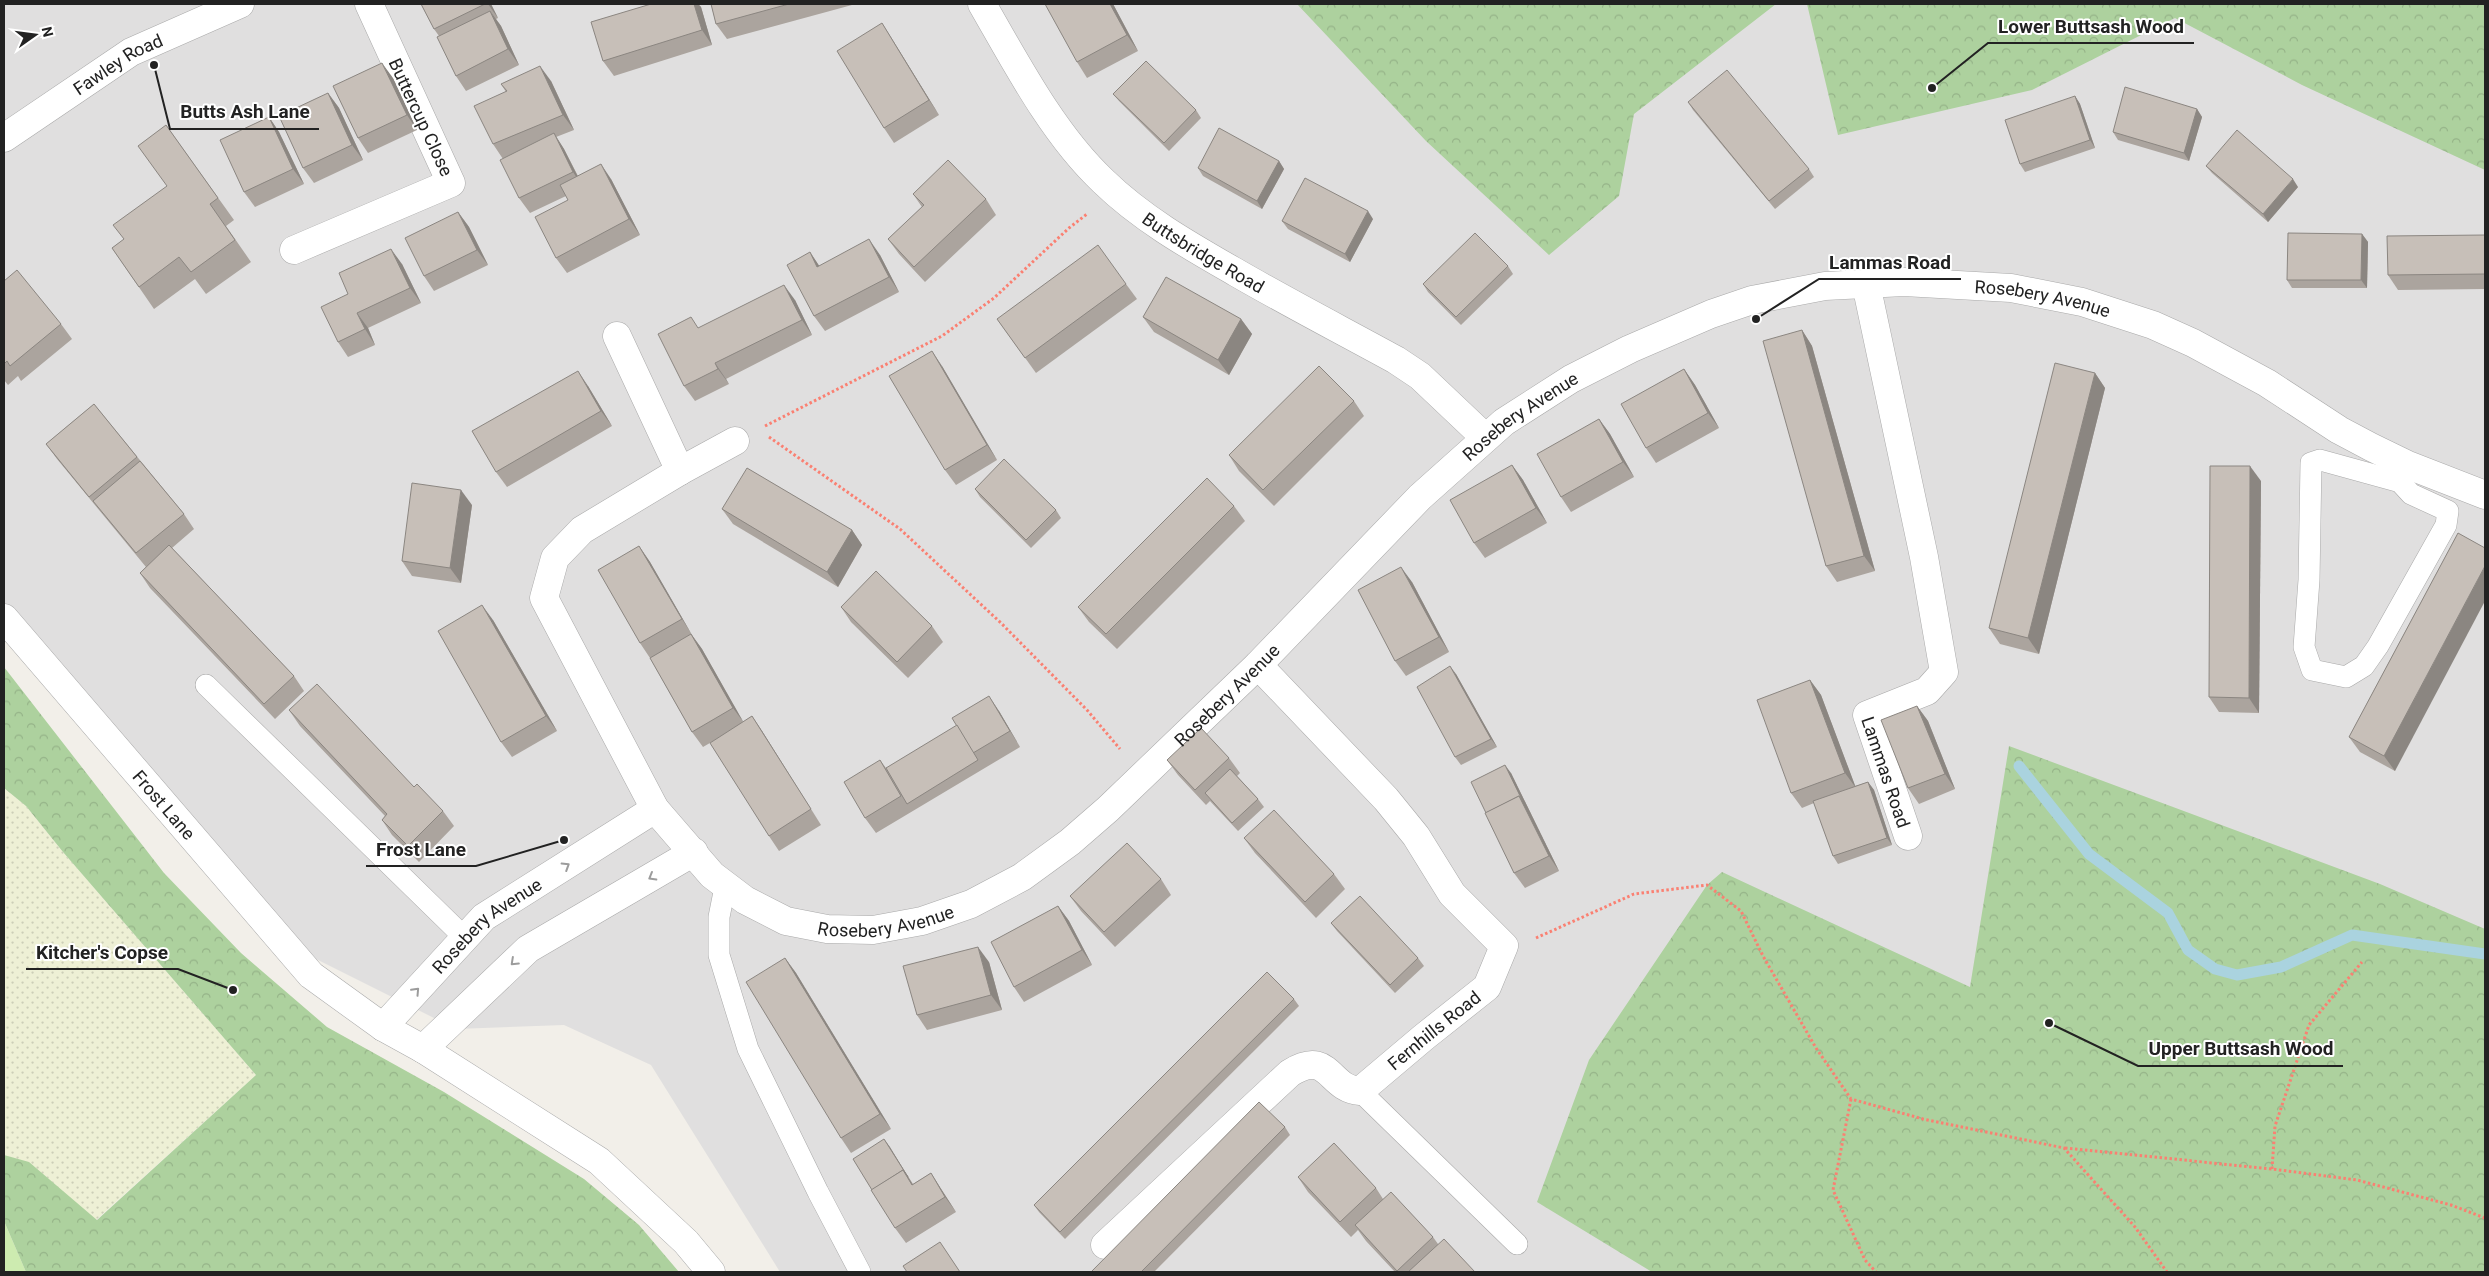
<svg xmlns="http://www.w3.org/2000/svg" width="2489" height="1276" font-family="Roboto,sans-serif">
  <defs>
    <pattern id="farmland-dots" width="8" height="8" patternUnits="userSpaceOnUse" patternTransform="scale(1.25)"><rect width="8" height="8" fill="#eef0d5"/><path d="M2 2h.1M6 6h.1" fill="none" stroke="#ccceb7" stroke-width="1.8" stroke-linecap="round"/></pattern>
    <pattern id="forest-crowns" width="20" height="18" patternUnits="userSpaceOnUse" patternTransform="scale(1.25)"><rect width="20" height="18" fill="#add19e"/><path d="M2 6a3 3 0 1 1 6 0M12 15a3 3 0 1 1 6 0" fill="none" stroke="#95b388"/></pattern>
  </defs>
  <rect width="100%" height="100%" fill="#f2efe9"/>
  <polygon fill="#e0dfdf" points="4,4 2485,4 2485,1272 780,1272 651,1065 564,1025 456,1029 280,941 4,618"/>
  <polygon fill="url(#farmland-dots)" points="4,788 26,806 63,852 256,1075 96,1220 29,1163 4,1155"/>
  <polygon fill="#cdebb0" points="4,1221 26,1272 4,1272"/>
  <g fill="url(#forest-crowns)">
    <polygon points="1297,4 1776,4 1634,114 1619,196 1549,255 1426,141"/>
    <polygon points="1807,4 2485,4 2485,170 2302,85 2175,18 2032,90 1838,135"/>
    <polygon points="4,667 164,873 241,953 327,1027 444,1092 584,1179 639,1225 679,1272 26,1272 4,1221 4,1155 29,1162 97,1220 256,1075 63,852 26,806 4,788"/>
    <polygon points="2009,746 2380,884 2485,929 2485,1272 1652,1272 1537,1202 1589,1060 1707,885 1722,872 1970,987"/>
  </g>
  <g fill="none" stroke-linecap="round" stroke-linejoin="round">
    <polyline stroke="#aad3df" stroke-width="11" points="2019,766 2089,854 2168,913 2188,950 2215,969 2237,975 2281,967 2352,935 2485,954"/>
    <defs>
      <g id="service">
        <polyline points="2400,482 2320,460 2311,463 2309,580 2304,647 2312,670 2346,677 2364,666 2378,646 2446,525 2448,511 2411,494 2400,482 2408,465"/>
        <polyline points="206,685 465,938"/>
        <polyline points="725,887 719,917 719,955 748,1049 818,1192 860,1272"/>
        <polyline points="1360,1091 1517,1244"/>
      </g>
      <g id="minor">
        <path id="s1" d="M 982,4 C 1016,63 1053,134 1103,181 C 1142,219 1190,246 1237,273 C 1289,303 1343,331 1396,360 L 1420,376 L 1476,429 L 1483,439"/>
        <polyline points="294,250 451,183 369,4"/>
        <path id="s2" d="M 1866,284 L 1924,557 L 1944,672 L 1927,691 L 1867,715 L 1908,836"/>
        <polyline points="617,336 680,471"/>
        <path id="s3" d="M 735,441 L 680,471 L 582,530 L 555,558 L 544,598 L 655,809 L 712,875 L 745,900 L 786,921 L 827,929 L 873,930 L 922,921 L 971,904 L 1022,877 L 1070,842 L 1108,809 L 1258,665 L 1420,497 L 1504,422 L 1571,379 L 1630,349 L 1711,314 L 1752,300 L 1825,286 L 1904,282 L 2011,288 L 2082,302 L 2153,325 L 2193,343 L 2267,383 L 2339,430 L 2371,447 L 2408,465 L 2485,495"/>
        <path id="s4" d="M 383,1027 L 484,917 L 655,809"/>
        <polyline points="423,1049 528,949 694,852"/>
        <path id="s5" d="M 1105,1245 L 1290,1073 C 1330,1048 1328,1089 1360,1091 L 1424,1037 L 1487,987 L 1504,946 L 1452,894 L 1416,836 L 1386,799 L 1258,665"/>
      </g>
      <g id="tertiary">
        <path id="s6" d="M 4,138 L 131,52 L 240,4"/>
        <path id="s7" d="M 4,618 L 311,975 L 383,1027 L 423,1049 L 599,1161 L 686,1242 L 711,1272"/>
      </g>
    </defs>
    <use href="#service" stroke="#a9a9a9" stroke-width="22"/>
    <use href="#minor" stroke="#a9a9a9" stroke-width="29"/>
    <use href="#tertiary" stroke="#a9a9a9" stroke-width="29"/>
    <g stroke="#fa8072" stroke-width="3" stroke-dasharray="2.5 2.5" stroke-linecap="butt">
      <polyline points="765,426 942,336 994,298 1069,228 1087,214"/>
      <polyline points="769,437 900,529 1001,623 1087,710 1120,749"/>
      <polyline points="1536,938 1634,894 1707,885 1741,911 1763,956 1816,1048 1851,1099 1923,1119 2064,1148 2135,1227 2167,1272"/>
      <polyline points="1851,1099 1833,1190 1865,1260 1876,1272"/>
      <polyline points="2065,1148 2272,1169 2357,1180 2451,1205 2485,1218"/>
      <polyline points="2272,1169 2275,1126 2309,1025 2362,962"/>
    </g>
    <use href="#service" stroke="#fff" stroke-width="21"/>
    <use href="#minor" stroke="#fff" stroke-width="28"/>
    <use href="#tertiary" stroke="#fff" stroke-width="28"/>
  </g>
  <g fill="#aba49e">
    <polygon points="421,4 491,4 498,18 496,19 501,26 519,65 466,91 456,76 439,36 434,29"/>
    <polygon points="651,4 698,4 701,7 712,45 614,76 603,61"/>
    <polygon points="711,4 851,4 852,5 727,39 716,24"/>
    <polygon points="1113,4 1138,51 1087,78 1077,62"/>
    <polygon points="882,23 892,39 939,115 894,143 884,128"/>
    <polygon points="393,78 417,130 368,153 358,138"/>
    <polygon points="551,81 574,130 556,137 564,149 578,176 611,179 640,235 567,273 556,258 568,200 566,196 530,213 519,198 503,159 493,144 506,92 501,84"/>
    <polygon points="328,93 339,108 363,160 314,183 303,168"/>
    <polygon points="1113,94 1196,110 1201,118 1169,151 1119,101"/>
    <polygon points="2075,96 2080,104 2095,148 2025,172 2020,164"/>
    <polygon points="1688,102 1809,169 1814,177 1775,209 1693,110"/>
    <polygon points="2197,109 2202,117 2189,161 2118,140 2113,132"/>
    <polygon points="269,117 279,132 304,184 255,207 244,192"/>
    <polygon points="166,125 234,220 226,226 251,262 206,294 195,279 154,309 112,248 123,240 167,186"/>
    <polygon points="1279,161 1284,169 1262,209 1203,176 1198,168"/>
    <polygon points="2206,166 2298,187 2268,222 2212,173"/>
    <polygon points="913,194 986,199 996,215 925,282 899,254 888,239 922,207"/>
    <polygon points="458,212 469,227 488,265 434,291 424,276"/>
    <polygon points="1373,219 1350,262 1288,229 1282,221"/>
    <polygon points="2362,234 2368,242 2367,288 2292,288 2287,280"/>
    <polygon points="2485,235 2485,289 2398,290 2388,275"/>
    <polygon points="810,252 819,266 880,255 899,292 825,331 814,316"/>
    <polygon points="402,264 421,303 368,328 375,345 348,357 338,342 348,294"/>
    <polygon points="1508,266 1513,274 1461,325 1428,292 1423,284"/>
    <polygon points="4,281 61,324 72,339 21,381 18,376 8,385 4,380"/>
    <polygon points="1126,284 1137,299 1036,373 997,319"/>
    <polygon points="795,300 812,335 726,379 729,384 695,401 684,386 699,328"/>
    <polygon points="1143,317 1241,319 1252,334 1229,375 1154,332"/>
    <polygon points="1802,330 1812,346 1875,571 1837,582 1826,566"/>
    <polygon points="942,366 997,460 956,485 945,470"/>
    <polygon points="1684,369 1695,385 1719,428 1656,463 1646,448"/>
    <polygon points="2095,373 2105,388 2039,654 2000,644 1989,628"/>
    <polygon points="588,386 612,426 507,487 496,472"/>
    <polygon points="1354,401 1364,416 1274,506 1239,471 1229,455"/>
    <polygon points="94,404 184,514 194,529 172,548 294,676 304,691 275,719 150,588 140,573 146,567 57,459 46,444"/>
    <polygon points="1599,419 1610,434 1634,477 1571,512 1561,497"/>
    <polygon points="1512,465 1523,480 1547,523 1485,558 1474,543"/>
    <polygon points="2261,481 2259,713 2219,712 2209,697"/>
    <polygon points="975,489 1056,510 1061,518 1031,548 980,497"/>
    <polygon points="472,505 461,583 412,576 402,561"/>
    <polygon points="1234,506 1245,521 1117,649 1089,622 1078,607"/>
    <polygon points="722,509 852,530 862,545 838,587 733,524"/>
    <polygon points="2458,533 2395,771 2360,752 2349,737"/>
    <polygon points="639,546 650,562 692,635 702,649 743,722 752,716 762,731 821,825 779,851 769,836 715,740 703,747 692,732 650,658 640,643"/>
    <polygon points="1412,582 1449,652 1406,676 1395,661"/>
    <polygon points="841,607 932,626 943,642 908,678 851,622"/>
    <polygon points="493,620 557,731 512,757 501,742"/>
    <polygon points="1456,674 1497,747 1461,765 1455,757"/>
    <polygon points="1810,680 1821,695 1855,786 1868,782 1874,790 1892,845 1838,864 1833,856 1814,803 1802,808 1791,793"/>
    <polygon points="1917,706 1928,721 1955,789 1919,804 1908,788"/>
    <polygon points="289,710 414,787 443,811 454,826 419,862 392,835 382,820 385,816 300,726"/>
    <polygon points="999,711 1020,747 876,833 865,818 880,760 886,768"/>
    <polygon points="1229,758 1240,773 1237,776 1258,799 1264,807 1238,831 1210,801 1206,805 1178,775 1167,760"/>
    <polygon points="1511,773 1559,871 1525,888 1514,873 1486,813"/>
    <polygon points="1244,838 1334,874 1345,889 1316,918 1255,853"/>
    <polygon points="1161,879 1171,895 1115,947 1081,911 1070,896"/>
    <polygon points="1058,906 1069,921 1092,965 1024,1002 1014,987"/>
    <polygon points="1331,923 1418,958 1424,966 1395,993 1337,931"/>
    <polygon points="785,958 796,973 891,1129 851,1153 841,1138"/>
    <polygon points="989,962 1002,1010 927,1030 917,1015"/>
    <polygon points="1294,999 1299,1006 1065,1239 1039,1212 1034,1205"/>
    <polygon points="1285,1127 1290,1135 1154,1272 1091,1272"/>
    <polygon points="884,1139 913,1184 931,1173 956,1212 906,1243 895,1228"/>
    <polygon points="1298,1177 1376,1188 1383,1199 1433,1237 1438,1244 1475,1272 1395,1272 1366,1241 1358,1230 1351,1237 1308,1192"/>
  </g>
  <g fill="#8b8681">
    <polygon points="488,4 491,4 498,18"/>
    <polygon points="694,4 698,4 701,7 712,45 702,30"/>
    <polygon points="1110,4 1113,4 1138,51 1127,35"/>
    <polygon points="490,11 501,26 519,65 508,49"/>
    <polygon points="882,23 892,39 939,115 929,100"/>
    <polygon points="382,63 393,78 417,130 407,115"/>
    <polygon points="540,66 551,81 574,130 563,115"/>
    <polygon points="328,93 339,108 363,160 352,145"/>
    <polygon points="2075,96 2080,104 2095,148 2090,140"/>
    <polygon points="2197,109 2202,117 2189,161 2184,153"/>
    <polygon points="269,117 279,132 304,184 293,169"/>
    <polygon points="554,133 564,149 583,187 573,172"/>
    <polygon points="1279,161 1284,169 1262,209 1257,201"/>
    <polygon points="601,164 611,179 640,235 629,219"/>
    <polygon points="2293,179 2298,187 2268,222 2263,214"/>
    <polygon points="1368,211 1373,219 1350,262 1345,254"/>
    <polygon points="458,212 469,227 488,265 477,250"/>
    <polygon points="2362,234 2368,242 2367,288 2361,280"/>
    <polygon points="869,239 880,255 899,292 889,277"/>
    <polygon points="391,249 402,264 421,303 410,288"/>
    <polygon points="810,252 820,267 817,267"/>
    <polygon points="784,285 795,300 812,335 802,320"/>
    <polygon points="357,313 368,328 375,345 365,329"/>
    <polygon points="1241,319 1252,334 1229,375 1218,360"/>
    <polygon points="1802,330 1812,346 1875,571 1864,556"/>
    <polygon points="932,351 942,366 997,460 987,445"/>
    <polygon points="715,363 726,379 729,384 718,369"/>
    <polygon points="1684,369 1695,385 1719,428 1708,413"/>
    <polygon points="578,371 588,386 612,426 601,411"/>
    <polygon points="2095,373 2105,388 2039,654 2028,638"/>
    <polygon points="1599,419 1610,434 1634,477 1623,462"/>
    <polygon points="1512,465 1523,480 1547,523 1536,508"/>
    <polygon points="2250,466 2261,481 2259,713 2249,698"/>
    <polygon points="461,490 472,505 461,583 450,568"/>
    <polygon points="852,530 862,545 838,587 827,572"/>
    <polygon points="639,546 650,562 692,635 682,619"/>
    <polygon points="2485,566 2485,601 2395,771 2384,756"/>
    <polygon points="1401,567 1412,582 1449,652 1439,637"/>
    <polygon points="482,605 493,620 557,731 546,716"/>
    <polygon points="691,634 702,649 744,723 733,708"/>
    <polygon points="1450,666 1456,674 1497,747 1491,739"/>
    <polygon points="1810,680 1821,695 1856,788 1845,773"/>
    <polygon points="989,696 999,711 1020,747 1010,731"/>
    <polygon points="1917,706 1928,721 1955,789 1945,774"/>
    <polygon points="752,716 762,731 821,825 811,809"/>
    <polygon points="1505,765 1511,773 1559,871 1549,856 1519,796"/>
    <polygon points="1868,782 1874,790 1892,845 1887,838"/>
    <polygon points="1058,906 1069,921 1092,965 1082,950"/>
    <polygon points="978,947 989,962 1002,1010 991,995"/>
    <polygon points="785,958 796,973 891,1129 880,1114"/>
    <polygon points="884,1139 890,1147 922,1200 912,1185"/>
    <polygon points="931,1173 941,1189 956,1212 945,1197"/>
  </g>
  <g fill="#c7bfb8" stroke="#8b8681">
    <polygon points="421,4 485,4 434,29"/>
    <polygon points="651,4 694,4 702,30 603,61 591,22"/>
    <polygon points="711,4 789,4 716,24"/>
    <polygon points="1045,4 1110,4 1127,35 1077,62"/>
    <polygon points="490,11 508,49 456,76 437,37"/>
    <polygon points="882,23 929,100 884,128 837,51"/>
    <polygon points="1146,61 1196,110 1164,143 1113,94"/>
    <polygon points="382,63 407,115 358,138 333,86"/>
    <polygon points="540,66 563,115 493,144 474,106 507,91 501,84"/>
    <polygon points="1727,70 1809,169 1769,201 1688,102"/>
    <polygon points="2125,87 2197,109 2184,153 2113,132"/>
    <polygon points="328,93 352,145 303,168 279,116"/>
    <polygon points="2075,96 2090,140 2020,164 2005,120"/>
    <polygon points="269,117 293,169 244,192 220,140"/>
    <polygon points="166,125 218,198 210,204 235,240 191,272 179,257 139,287 112,248 124,239 113,225 167,186 138,146"/>
    <polygon points="1219,128 1279,161 1257,201 1198,168"/>
    <polygon points="2237,130 2293,179 2263,214 2206,166"/>
    <polygon points="554,133 573,172 519,198 500,160"/>
    <polygon points="948,160 986,199 914,267 888,239 924,205 913,194"/>
    <polygon points="601,164 629,219 556,258 535,217 568,200 560,185"/>
    <polygon points="1305,178 1368,211 1345,254 1282,221"/>
    <polygon points="458,212 477,250 424,276 405,238"/>
    <polygon points="1475,233 1508,266 1456,317 1423,284"/>
    <polygon points="2288,233 2362,234 2361,280 2287,280"/>
    <polygon points="2485,235 2485,274 2388,275 2387,236"/>
    <polygon points="869,239 889,277 814,316 787,265 810,252 817,267"/>
    <polygon points="1098,245 1126,284 1025,358 997,319"/>
    <polygon points="391,249 410,288 357,313 365,329 338,342 321,307 348,294 339,273"/>
    <polygon points="17,270 61,324 10,366 7,361 4,364 4,281"/>
    <polygon points="1166,277 1241,319 1218,360 1143,317"/>
    <polygon points="784,285 802,320 715,363 718,369 684,386 658,334 691,317 698,328"/>
    <polygon points="1802,330 1864,556 1826,566 1763,341"/>
    <polygon points="932,351 987,445 945,470 889,376"/>
    <polygon points="2055,363 2095,373 2028,638 1989,628"/>
    <polygon points="1319,366 1354,401 1263,490 1229,455"/>
    <polygon points="1684,369 1708,413 1646,448 1621,404"/>
    <polygon points="578,371 601,411 496,472 472,431"/>
    <polygon points="94,404 137,457 89,497 46,444"/>
    <polygon points="1599,419 1623,462 1561,497 1537,454"/>
    <polygon points="1004,459 1056,510 1026,540 975,489"/>
    <polygon points="140,461 184,514 136,553 93,501"/>
    <polygon points="1512,465 1536,508 1474,543 1450,500"/>
    <polygon points="2210,466 2250,466 2249,698 2209,697"/>
    <polygon points="747,468 852,530 827,572 722,509"/>
    <polygon points="1207,478 1234,506 1106,634 1078,607"/>
    <polygon points="412,483 461,490 450,568 402,561"/>
    <polygon points="2458,533 2485,548 2485,566 2384,756 2349,737"/>
    <polygon points="169,545 294,676 264,704 140,573"/>
    <polygon points="639,546 682,619 640,643 598,570"/>
    <polygon points="1401,567 1439,637 1395,661 1358,590"/>
    <polygon points="876,571 932,626 897,662 841,607"/>
    <polygon points="482,605 546,716 501,742 438,631"/>
    <polygon points="691,634 733,708 692,732 650,658"/>
    <polygon points="1450,666 1491,739 1455,757 1417,687"/>
    <polygon points="1810,680 1845,773 1791,793 1757,700"/>
    <polygon points="317,684 414,787 417,784 443,811 408,846 382,820 387,814 289,710"/>
    <polygon points="989,696 1010,731 973,753 952,718"/>
    <polygon points="1917,706 1945,774 1908,788 1881,720"/>
    <polygon points="752,716 811,809 769,836 710,743"/>
    <polygon points="957,725 978,760 907,804 886,768"/>
    <polygon points="1201,728 1229,758 1195,790 1167,760"/>
    <polygon points="880,760 901,796 865,818 844,782"/>
    <polygon points="1505,765 1524,804 1519,796 1486,813 1471,782"/>
    <polygon points="1230,769 1258,799 1232,823 1205,793"/>
    <polygon points="1868,782 1887,838 1833,856 1813,801"/>
    <polygon points="1519,796 1549,856 1514,873 1485,813"/>
    <polygon points="1274,810 1334,874 1305,902 1244,838"/>
    <polygon points="1127,843 1161,879 1104,932 1070,896"/>
    <polygon points="1360,896 1418,958 1390,985 1331,923"/>
    <polygon points="1058,906 1082,950 1014,987 991,942"/>
    <polygon points="978,947 991,995 917,1015 903,966"/>
    <polygon points="785,958 880,1114 841,1138 746,982"/>
    <polygon points="1267,972 1294,999 1060,1232 1034,1205"/>
    <polygon points="1259,1102 1285,1127 1141,1272 1091,1272"/>
    <polygon points="884,1139 908,1177 903,1170 872,1190 853,1159"/>
    <polygon points="1334,1143 1376,1188 1340,1222 1298,1177"/>
    <polygon points="903,1170 912,1185 931,1173 945,1197 895,1228 871,1190"/>
    <polygon points="1391,1192 1433,1237 1397,1271 1355,1225"/>
    <polygon points="1444,1239 1475,1272 1408,1272"/>
    <polygon points="940,1242 960,1272 907,1272 903,1266"/>
  </g>
  <defs><path id="oneway-chevron" d="M-2-3.5L2.5 0L-2 3.5" fill="none" stroke-width="1.6" stroke-linecap="round" stroke-linejoin="round" transform="scale(1.25)"/></defs>
  <g stroke="#9c9c9c">
    <use href="#oneway-chevron" transform="translate(566 866) rotate(-32)"/>
    <use href="#oneway-chevron" transform="translate(652 877) rotate(150)"/>
    <use href="#oneway-chevron" transform="translate(514 962) rotate(137)"/>
    <use href="#oneway-chevron" transform="translate(416 991) rotate(-47)"/>
  </g>
  <g text-anchor="middle" dominant-baseline="central" stroke-width="4" stroke-linejoin="round" paint-order="stroke">
    <g font-size="18" fill="#222" stroke="#fff">
      <text stroke="none"><textPath href="#s6" startOffset="136">Fawley Road</textPath></text>
      <text transform="translate(421 117) rotate(65)">Buttercup Close</text>
      <text stroke="none"><textPath href="#s1" startOffset="339">Buttsbridge Road</textPath></text>
      <text stroke="none"><textPath href="#s3" startOffset="2152">Rosebery Avenue</textPath></text>
      <text stroke="none"><textPath href="#s3" startOffset="1598">Rosebery Avenue</textPath></text>
      <text stroke="none"><textPath href="#s3" startOffset="1192">Rosebery Avenue</textPath></text>
      <text stroke="none"><textPath href="#s2" startOffset="546">Lammas Road</textPath></text>
      <text stroke="none"><textPath href="#s7" startOffset="246">Frost Lane</textPath></text>
      <text stroke="none"><textPath href="#s3" startOffset="772">Rosebery Avenue</textPath></text>
      <text stroke="none"><textPath href="#s4" startOffset="146">Rosebery Avenue</textPath></text>
      <text stroke="none"><textPath href="#s5" startOffset="428">Fernhills Road</textPath></text>
    </g>
  </g>
  <path fill="none" stroke="#222" stroke-width="2" d="M1932 88L1988 43H2194M154 65L170 129H319M1756 319L1819 279H1961M564 840L476 866H366M233 990L178 969H26M2049 1023L2138 1066H2343"/>
  <g fill="#222" stroke="#fff" stroke-width="2">
    <circle cx="1932" cy="88" r="5"/>
    <circle cx="154" cy="65" r="5"/>
    <circle cx="1756" cy="319" r="5"/>
    <circle cx="564" cy="840" r="5"/>
    <circle cx="233" cy="990" r="5"/>
    <circle cx="2049" cy="1023" r="5"/>
  </g>
  <g font-size="19" text-anchor="middle" font-weight="bold" fill="#222" stroke="#fff" stroke-width="4" stroke-linejoin="round" paint-order="stroke">
    <text x="2091" y="33">Lower Buttsash Wood</text>
    <text x="245" y="118">Butts Ash Lane</text>
    <text x="1890" y="269">Lammas Road</text>
    <text x="421" y="856">Frost Lane</text>
    <text x="102" y="959">Kitcher's Copse</text>
    <text x="2241" y="1055">Upper Buttsash Wood</text>
  </g>
  <rect width="2489" height="1276" fill="none" stroke="#222222" stroke-width="10"/>
  <g transform="translate(35 35) rotate(76)" stroke="#ffffff" stroke-width="4" paint-order="stroke">
  <path d="M0-4L9 19L0 12L-9 19Z" fill="#222222"/>
  <text y="-8" font-size="14" font-weight="bold" text-anchor="middle" fill="#222222">N</text>
  </g>
</svg>
